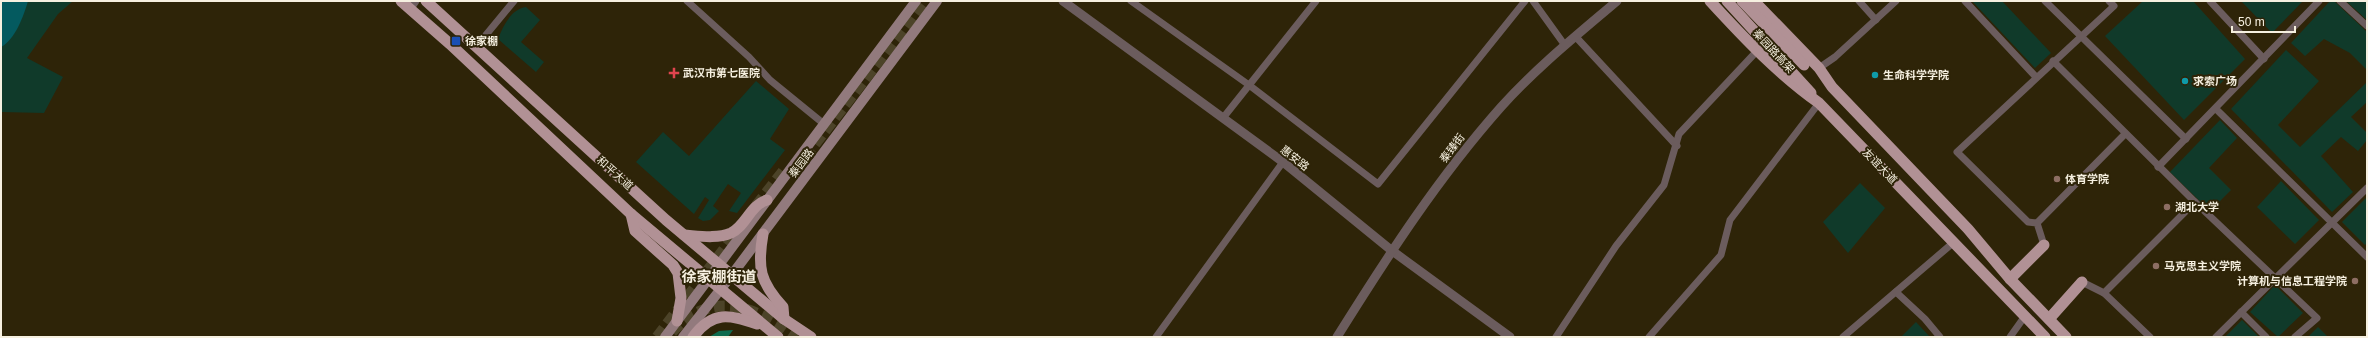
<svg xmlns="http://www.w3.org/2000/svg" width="2368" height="338" font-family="Arial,'Noto Sans SC',sans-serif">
  <rect width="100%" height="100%" fill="#2e2408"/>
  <g fill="#103a2a">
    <polygon points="1,1 73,1 58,14 27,58 63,77 44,113 1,112"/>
    <polygon points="1972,1 2002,1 2051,53 2035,68"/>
    <polygon points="2143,1 2193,1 2245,59 2184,120 2105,36"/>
    <polygon points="2241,1 2303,1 2272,33"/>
    <polygon points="2330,1 2334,1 2367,32 2367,70 2350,53 2324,39 2305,56 2291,43"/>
    <polygon points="2346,1 2366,1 2367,20"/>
    <path d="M 526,7 L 540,20 L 521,42 L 544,62 L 536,72 L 498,39 C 503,26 511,9 526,7 Z"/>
    <polygon points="2286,50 2319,81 2278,125 2300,147 2367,82 2367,102 2351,117 2367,133 2367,140 2358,151 2341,137 2321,156 2353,192 2332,212 2231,109"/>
    <polygon points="756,81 789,109 770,139 785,150 737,213 729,211 741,193 728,184 713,206 719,211 710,220 703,221 698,218 709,200 705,197 694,214 636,162 663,132 689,156"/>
    <polygon points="2220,120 2237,138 2209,168 2231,190 2210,211 2170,172"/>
    <polygon points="2281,181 2319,220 2295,244 2257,207"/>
    <polygon points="1860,183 1885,208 1848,253 1823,222"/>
    <polygon points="2367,197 2367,243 2365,245 2342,222"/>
    <polygon points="2275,285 2303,313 2278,337 2250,312"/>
    <polygon points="2242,320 2259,337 2225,337"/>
    <polygon points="1916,322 1930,337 1901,337"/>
    <polygon points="2318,327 2328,337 2308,337"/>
  </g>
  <polygon fill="#0e6b4d" points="733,330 728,337 709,337 719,331"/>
  <path fill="#045a5f" d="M 1,1 L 28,1 C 24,15 15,40 1,47 Z"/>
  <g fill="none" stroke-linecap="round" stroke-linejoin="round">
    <g stroke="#4c4328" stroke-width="11" stroke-dasharray="11 5.5" stroke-linecap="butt">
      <polyline points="805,157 925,1"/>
      <polyline points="756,206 784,170"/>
      <path d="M 672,332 C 713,288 756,307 797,337"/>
      <polyline points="657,337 740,228"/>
    </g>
    <g stroke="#6b5c5d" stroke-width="7">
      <polyline points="687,1 749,57 770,80 824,124"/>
      <polyline points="1131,1 1249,85 1378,184 1525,1"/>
      <polyline points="1533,1 1564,44"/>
      <polyline points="1859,1 1876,20"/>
      <polyline points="1965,1 2036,77"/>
      <polyline points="2045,1 2186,139"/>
      <polyline points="2210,1 2264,59"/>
      <polyline points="2340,1 2367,26"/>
      <polyline points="1575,36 1677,146"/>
      <polyline points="476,47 514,1"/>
      <polyline points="2053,61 2195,202 2104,293 2082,282"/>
      <polyline points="1819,68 1835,57 1896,1"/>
      <polyline points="2216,109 2367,257"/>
      <polyline points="1223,118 1316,1"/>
      <polyline points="2158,167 2319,1"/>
      <polyline points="2195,202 2317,318 2295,337"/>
      <polyline points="2037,223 2125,134"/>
      <polyline points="2044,245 2037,223 2028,222 1957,152 2114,6 2109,1"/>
      <polyline points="1896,292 1925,319 1940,337"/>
      <polyline points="2104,293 2150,337"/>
      <polyline points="2241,312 2266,337"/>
      <polyline points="1156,337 1283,162"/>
      <polyline points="1556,337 1616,246 1664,185 1679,134 1757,51"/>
      <polyline points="1649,337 1721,255 1730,220 1819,103"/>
      <polyline points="1843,337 1954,242"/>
      <polyline points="2010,337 2025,316"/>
      <polyline points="2216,337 2367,188"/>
    </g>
    <g stroke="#6b5c5d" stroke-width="9">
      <polyline points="1063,1 1283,162 1391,250 1510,337"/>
      <polyline points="410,8 415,1"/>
      <path d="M 1337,337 C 1387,257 1438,178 1501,107 C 1536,68 1577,35 1617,1"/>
    </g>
    <g stroke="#927a7d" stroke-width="10">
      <polyline points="665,337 916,1"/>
      <polyline points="683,337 731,276 937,1"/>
    </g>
    <g stroke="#b19195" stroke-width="11">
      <polyline points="401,1 450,44 631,214 778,337"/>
      <polyline points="426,1 666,220 784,319 811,337"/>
      <path d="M 1710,1 C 1744,38 1778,74 1819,103 L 2045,337"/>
      <polyline points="1727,1 1811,93"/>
      <polyline points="1754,1 1819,68 1832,87 1968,229 2010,279 2066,337"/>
      <polyline points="631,214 635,231 673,265 678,273 681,298 677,321"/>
      <path d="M 763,234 C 757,268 760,282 783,307 L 784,319"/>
      <path d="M 684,235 C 699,236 717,239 731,233 C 746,226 750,205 767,200"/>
      <polyline points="2010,279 2044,245"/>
      <polyline points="2049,319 2082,282"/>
      <path d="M 693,337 C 713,310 729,315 757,324"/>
    </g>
    <polyline stroke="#b19195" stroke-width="11" points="1742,1 1804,65"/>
  </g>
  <rect fill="#1a4fb4" stroke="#2e2408" stroke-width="1.5" x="451" y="36" width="10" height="10" rx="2"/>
  <path fill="#e0444e" stroke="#2e2408" stroke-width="1.5" d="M672 67h4v4h4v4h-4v4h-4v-4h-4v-4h4z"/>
  <g fill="#0f9aa8" stroke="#2e2408" stroke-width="1.5">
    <circle cx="1875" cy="75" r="4"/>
    <circle cx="2185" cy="81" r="4"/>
  </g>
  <g fill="#8d6e63" stroke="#2e2408" stroke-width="1.5">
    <circle cx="2057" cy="179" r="4"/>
    <circle cx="2167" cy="207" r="4"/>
    <circle cx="2156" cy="266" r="4"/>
    <circle cx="2355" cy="281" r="4"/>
  </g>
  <g text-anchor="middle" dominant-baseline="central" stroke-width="4" stroke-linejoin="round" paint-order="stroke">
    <g font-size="11" font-weight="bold" fill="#f6f0e0" stroke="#2e2408" text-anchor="start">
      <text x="465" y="41">徐家棚</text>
      <text x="683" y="73">武汉市第七医院</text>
      <text x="1883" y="75">生命科学学院</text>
      <text x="2193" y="81">求索广场</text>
      <text x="2065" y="179">体育学院</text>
      <text x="2175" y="207">湖北大学</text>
      <text x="2164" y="266">马克思主义学院</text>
      <text x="2347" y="281" text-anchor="end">计算机与信息工程学院</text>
    </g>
    <g font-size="11" fill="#f6f0e0" stroke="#2e2408">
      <text transform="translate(1774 51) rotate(47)">秦园路高架</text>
      <text transform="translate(1452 148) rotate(-53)">秦臻街</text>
      <text transform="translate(1295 158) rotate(38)">惠安路</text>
      <text transform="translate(801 163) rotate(-53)">秦园路</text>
      <text transform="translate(1880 166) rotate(46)">友谊大道</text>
      <text transform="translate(615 173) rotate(42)">和平大道</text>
    </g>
    <g font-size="15" font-weight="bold" fill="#f6f0e0" stroke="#2e2408">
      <text x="719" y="276">徐家棚街道</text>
    </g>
  </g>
  <rect width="2368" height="338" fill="none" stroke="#f6f0e0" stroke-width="4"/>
  <path d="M2232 26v6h63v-6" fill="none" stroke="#f6f0e0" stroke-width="2"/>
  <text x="2238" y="26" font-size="12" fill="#f6f0e0" stroke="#2e2408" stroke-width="3" paint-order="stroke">50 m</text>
</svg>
